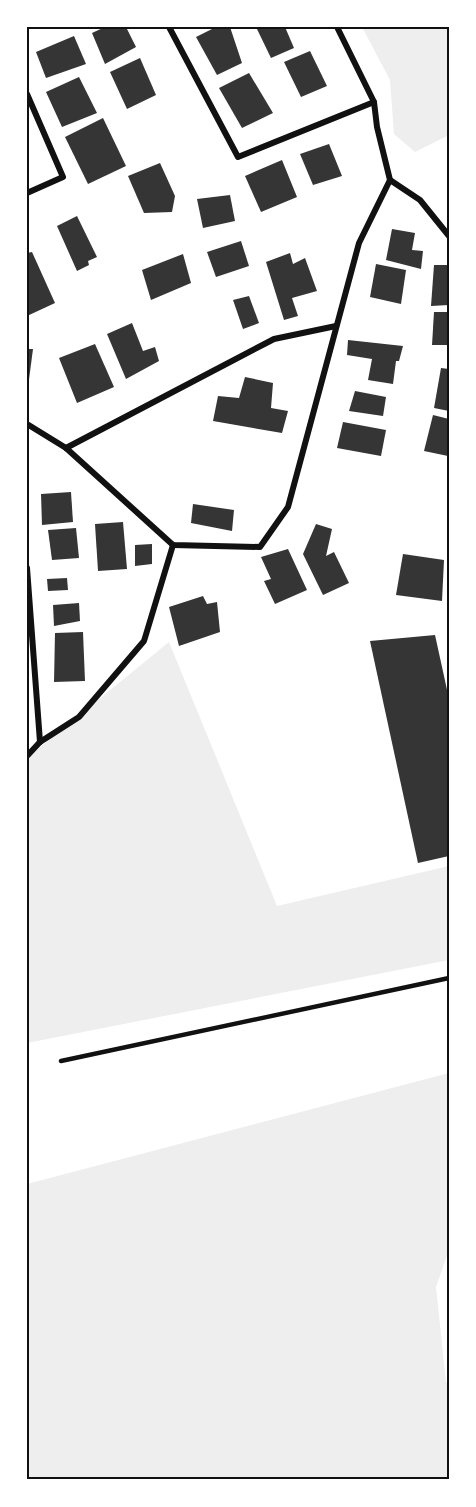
<svg xmlns="http://www.w3.org/2000/svg" width="476" height="1507" font-family="'DM Sans',sans-serif">
  <rect width="100%" height="100%" fill="#fff"/>
  <g fill="#eee">
    <polygon points="362,27 449,28 449,135 415,152 394,134 390,80"/>
    <polygon points="169,642 277,906 449,866 449,960 27,1043 27,758"/>
    <polygon points="449,1073 449,1250 436,1287 446,1382 449,1385 449,1480 27,1480 27,1184"/>
  </g>
  <g fill="#353535">
    <polygon points="105,27 126,27 136,47 105,64 92,33"/>
    <polygon points="216,27 230,27 242,63 217,75 196,37"/>
    <polygon points="256,27 285,27 294,48 271,58"/>
    <polygon points="74,36 86,64 46,78 36,52"/>
    <polygon points="310,51 327,86 301,97 284,62"/>
    <polygon points="140,58 156,95 127,109 110,72"/>
    <polygon points="249,73 273,113 242,128 219,88"/>
    <polygon points="79,77 97,113 62,127 46,92"/>
    <polygon points="103,118 126,166 88,184 65,137"/>
    <polygon points="329,144 342,176 313,185 300,154"/>
    <polygon points="282,160 297,197 261,212 245,176"/>
    <polygon points="160,163 175,196 172,212 144,213 128,176"/>
    <polygon points="230,195 235,221 203,228 197,199"/>
    <polygon points="77,216 97,257 88,261 89,265 77,271 57,226"/>
    <polygon points="392,229 415,233 412,250 423,251 421,269 386,260"/>
    <polygon points="241,241 249,266 216,277 207,252"/>
    <polygon points="32,252 55,303 27,316 27,253"/>
    <polygon points="290,253 293,264 305,258 317,291 292,298 298,316 284,320 266,262"/>
    <polygon points="183,254 191,283 151,300 142,270"/>
    <polygon points="376,264 406,270 401,304 370,297"/>
    <polygon points="434,265 448,265 449,305 431,306"/>
    <polygon points="249,296 259,323 243,329 233,300"/>
    <polygon points="434,312 449,312 449,345 432,345"/>
    <polygon points="132,323 143,351 155,347 159,361 126,379 107,334"/>
    <polygon points="348,340 403,346 399,361 396,361 393,384 368,380 372,359 347,355"/>
    <polygon points="95,344 114,387 77,403 59,358"/>
    <polygon points="27,349 33,349 28,387 27,387"/>
    <polygon points="441,368 449,369 449,411 434,408"/>
    <polygon points="245,377 273,383 271,408 288,411 282,433 213,421 218,396 239,398"/>
    <polygon points="355,391 386,397 383,416 349,411"/>
    <polygon points="433,415 449,419 448,456 424,451"/>
    <polygon points="343,422 386,430 381,456 337,448"/>
    <polygon points="71,492 73,522 42,525 41,494"/>
    <polygon points="193,504 234,510 232,531 191,523"/>
    <polygon points="123,522 127,569 98,571 95,524"/>
    <polygon points="316,524 332,529 326,556 334,552 349,583 323,595 303,554"/>
    <polygon points="76,528 79,558 52,560 48,530"/>
    <polygon points="152,544 152,564 135,566 135,545"/>
    <polygon points="288,549 307,590 275,604 264,581 271,579 261,557"/>
    <polygon points="403,554 444,560 442,601 396,595"/>
    <polygon points="67,578 68,590 48,591 47,579"/>
    <polygon points="203,596 207,604 217,602 220,632 179,646 169,607"/>
    <polygon points="79,603 80,621 54,626 53,605"/>
    <polygon points="83,632 85,681 54,682 55,633"/>
    <polygon points="435,635 449,699 449,856 418,863 370,641"/>
  </g>
  <g fill="none" stroke-linecap="round" stroke-linejoin="round">
    <polyline stroke="#111" stroke-width="4.5" points="61,1061 449,978"/>
    <g stroke="#111" stroke-width="6">
      <polyline points="169,27 238,157 374,102"/>
      <polyline points="337,27 374,102 377,127 390,180 420,200 449,236"/>
      <polyline points="27,94 63,177 27,193"/>
      <polyline points="27,424 66,448 173,545 260,547 288,507 359,243 390,180"/>
      <polyline points="66,448 274,339 336,326"/>
      <polyline points="27,568 40,742"/>
      <polyline points="27,756 40,742 79,717 144,641 173,545"/>
    </g>
  </g>
  <rect width="476" height="1507" fill="none" stroke="#ffffff" stroke-width="57"/>
  <rect x="28" y="28" width="420" height="1450" fill="none" stroke="#111" stroke-width="2"/>
</svg>
